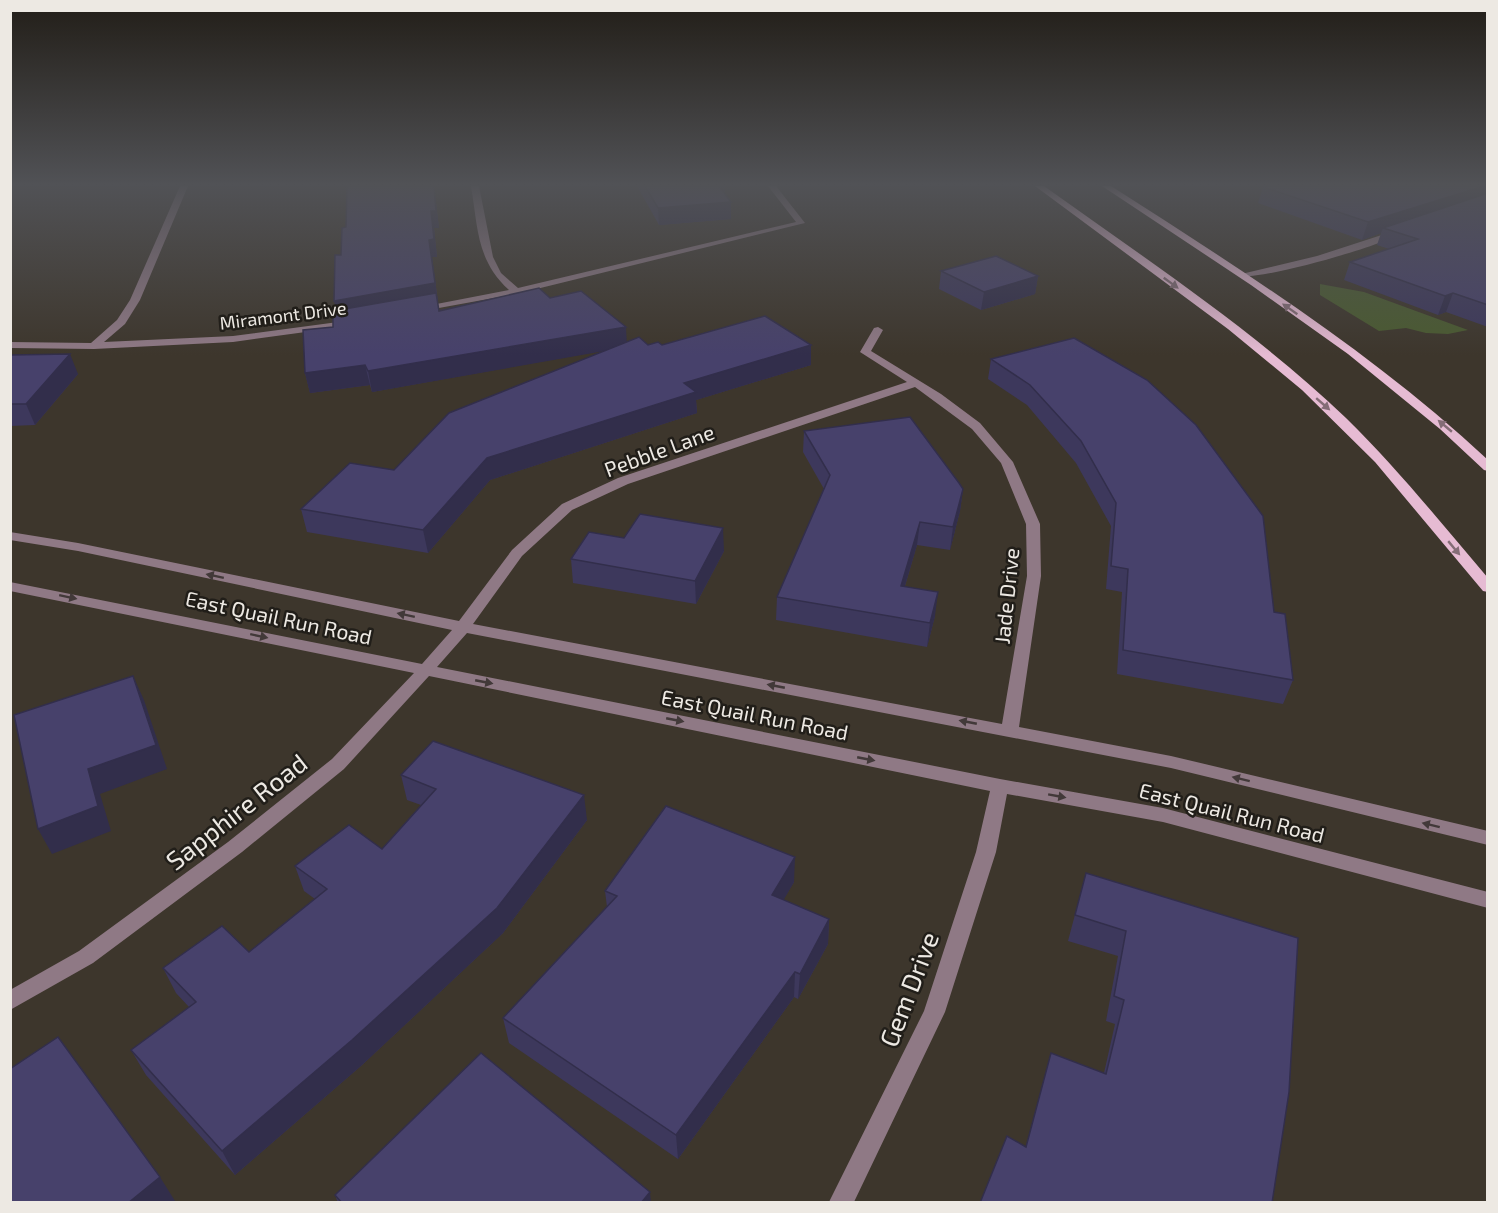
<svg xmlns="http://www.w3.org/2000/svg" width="1498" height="1213" font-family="'Exo 2',sans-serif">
  <rect width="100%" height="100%" fill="#3d362c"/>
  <polygon fill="#4a5a30" points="1320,284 1364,292 1468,330 1448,334 1426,333 1406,328 1379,331 1320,295"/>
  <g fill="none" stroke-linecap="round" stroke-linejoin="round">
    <g fill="#8f7985" fill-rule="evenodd">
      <polygon points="180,186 188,186 140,300 125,324 104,342 233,336 353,320 357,321 357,325 233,342 94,349 10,348 10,342 91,343 117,320 130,300"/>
      <path d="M 471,186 L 479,186 L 493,257 L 501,273 L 518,288 L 796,222 L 768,186 L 776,186 L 805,223 L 516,294 L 417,312 L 416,310 L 421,307 L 509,290 C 476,260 478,227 471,186 Z"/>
      <path d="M 1394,231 L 1401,233 C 1386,245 1250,284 1237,275 L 1317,256 Z"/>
      <path d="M 878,327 L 883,330 L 871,351 L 941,394 L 980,423 L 1013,462 L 1040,524 L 1041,576 L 1019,727 L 1171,756 L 1488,831 L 1488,845 L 1171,768 L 467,633 L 437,667 L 1000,779 L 1163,808 L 1488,892 L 1488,908 L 1163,822 L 1007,794 L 996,852 L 945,1012 L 854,1202 L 829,1202 L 924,1011 L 976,852 L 990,791 L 429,676 L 344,769 L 242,852 L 93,963 L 10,1010 L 10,990 L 79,951 L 228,842 L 332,759 L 414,673 L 10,591 L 10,582 L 422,664 L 452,630 L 78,551 L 10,540 L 10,532 L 78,543 L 459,621 L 512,550 L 562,504 L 618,478 L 907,382 L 860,352 L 874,328 ZM 915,387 L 972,429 L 1001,463 L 1026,524 L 1027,576 L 1002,724 L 473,624 L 522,556 L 572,510 L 628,484 Z"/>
    </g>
    <g fill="#e6bbd3" fill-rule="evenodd">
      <path d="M 1035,186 L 1044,186 C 1147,260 1254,330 1346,418 C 1397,468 1442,524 1488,578 L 1488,592 L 1483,591 L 1375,462 L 1302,390 L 1228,329 Z"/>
      <path d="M 1102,186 L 1111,186 C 1242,270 1373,353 1488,460 L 1488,471 L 1484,470 L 1440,429 L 1348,354 L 1251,285 Z"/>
    </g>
  </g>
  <g fill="#3d385c">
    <polygon points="347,186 434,186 439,228 434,228 437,257 432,257 439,310 550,298 627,342 648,345 662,345 811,365 696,400 697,413 490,480 428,553 307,532 301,509 394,470 606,350 372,392 370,385 310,393 305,373 333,327 336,311 341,255 346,227"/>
    <polygon points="637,186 725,186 725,194 731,202 731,219 659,225"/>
    <polygon points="1488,186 1488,327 1446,312 1438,315 1344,280 1350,262 1389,249 1377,245 1381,233 1362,240 1258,203 1263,187"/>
    <polygon points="941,271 1038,276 1035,294 981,310 939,289"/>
    <polygon points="1074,338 1274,612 1293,680 1283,704 1117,674 1122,592 1106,589 1111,526 1076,463 1027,405 988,379 991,359"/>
    <polygon points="10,355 78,374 35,425 10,426"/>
    <polygon points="804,431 963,489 960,511 950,550 917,545 905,586 935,616 927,647 776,620 777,597 824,489 803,452"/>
    <polygon points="624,538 724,551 696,604 573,583 571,559"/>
    <polygon points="401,775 587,820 503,933 362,1065 235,1175 146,1075 131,1050 189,1007 176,993 163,968 249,952 315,899 304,891 295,866 382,849 421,805 407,800"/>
    <polygon points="1086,873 1298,938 1026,1146 1051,1053 1104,1073 1115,1024 1106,1021 1118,956 1068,941"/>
    <polygon points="794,882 783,900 829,919 828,944 798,999 794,997 678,1159 509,1043 503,1018 607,907 605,891"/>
    <polygon points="335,1195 651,1203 338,1203"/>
  </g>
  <g fill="#322e4b">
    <polygon points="434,186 439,228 434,228 437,257 432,257 438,302 338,320 334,301 429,240 431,211"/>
    <polygon points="716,186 725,186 725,197"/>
    <polygon points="1484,186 1488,186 1488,199 1383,228 1381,233 1362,240 1368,222"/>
    <polygon points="731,202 731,219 659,225 658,208"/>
    <polygon points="1038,276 1035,294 981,310 984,292"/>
    <polygon points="1453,293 1446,312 1438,315 1445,296"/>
    <polygon points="626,327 627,347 372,392 368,371"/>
    <polygon points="811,345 811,365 696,400 697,413 490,480 428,553 423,530 487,458 684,383"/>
    <polygon points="70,354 78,374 35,425 26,404"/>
    <polygon points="365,365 370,385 310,393 305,373"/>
    <polygon points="963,489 960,511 950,550 953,527"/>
    <polygon points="920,522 917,545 898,609 901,586"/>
    <polygon points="723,528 724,551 696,604 695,581"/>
    <polygon points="938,592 935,616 927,647 930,623"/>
    <polygon points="133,676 144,700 167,769 100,794 111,831 52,854 38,829"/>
    <polygon points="584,795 587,820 503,933 362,1065 235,1175 222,1151"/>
    <polygon points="795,857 794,882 772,920 772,895"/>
    <polygon points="829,919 828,944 798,999 800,974"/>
    <polygon points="795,972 794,997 678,1159 676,1135"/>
    <polygon points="160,1177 175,1201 173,1203 128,1203"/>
    <polygon points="650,1192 651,1203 641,1203"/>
  </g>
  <g fill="#47416b" stroke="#322e4b" stroke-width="1.5">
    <polygon points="347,186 434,186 436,211 431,211 434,239 429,240 435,283 334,301 335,255 341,255 342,228 346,227"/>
    <polygon points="645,186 719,186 731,202 658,208"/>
    <polygon points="1268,186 1484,186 1368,222 1263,187"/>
    <polygon points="1488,193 1488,305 1453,293 1445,296 1350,262 1418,239 1383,228"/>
    <polygon points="996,256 1038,276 984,292 941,271"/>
    <polygon points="539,288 550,298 581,291 626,327 368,371 365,365 305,373 303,330 333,327 333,311 436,293 439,311"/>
    <polygon points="765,316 811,345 684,383 696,392 487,458 423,530 301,509 350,463 394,470 449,413 639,337 648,345 658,342 662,345"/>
    <polygon points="1074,338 1147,380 1196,425 1263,516 1274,612 1285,614 1293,680 1123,650 1128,569 1111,566 1116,503 1081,441 1030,385 991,359"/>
    <polygon points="70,354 26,404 10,404 10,355"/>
    <polygon points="910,417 959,483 963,489 953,527 920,522 901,586 938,592 930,623 777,597 830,475 804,431"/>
    <polygon points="640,514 723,528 695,581 571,559 589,532 624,538"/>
    <polygon points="133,676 156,745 88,769 98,806 38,829 14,715"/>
    <polygon points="433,741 584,795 497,908 352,1040 222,1151 131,1050 196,1002 163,968 222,926 249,952 327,889 295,866 349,825 382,849 436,789 401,775"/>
    <polygon points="666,806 795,857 772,895 829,919 800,974 795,972 676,1135 503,1018 617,896 605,891"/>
    <polygon points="1086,873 1298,938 1289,1092 1272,1203 980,1203 1007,1136 1026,1147 1051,1053 1106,1074 1124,1000 1114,996 1126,931 1075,915"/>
    <polygon points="58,1037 160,1177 128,1203 10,1203 10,1069"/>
    <polygon points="481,1053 650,1192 641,1203 342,1203 335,1195"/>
  </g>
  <defs><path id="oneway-solid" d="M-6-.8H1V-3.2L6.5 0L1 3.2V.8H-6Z" transform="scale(1.5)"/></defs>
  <g fill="#846c76">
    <use href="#oneway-solid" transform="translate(1171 283) rotate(36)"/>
    <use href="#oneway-solid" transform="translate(1290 309) rotate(-145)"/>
    <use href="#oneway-solid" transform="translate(1323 404) rotate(41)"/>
    <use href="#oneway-solid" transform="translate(1445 426) rotate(-140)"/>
    <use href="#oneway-solid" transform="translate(1454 548) rotate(50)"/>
  </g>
  <g fill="#423939">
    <use href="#oneway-solid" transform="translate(215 576) rotate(-168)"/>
    <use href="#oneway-solid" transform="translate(68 597) rotate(12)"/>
    <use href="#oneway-solid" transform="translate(406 615) rotate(-168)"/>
    <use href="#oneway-solid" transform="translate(259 636) rotate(12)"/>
    <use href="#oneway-solid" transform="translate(484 682) rotate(11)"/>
    <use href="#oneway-solid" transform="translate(776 686) rotate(-169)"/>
    <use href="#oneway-solid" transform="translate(675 720) rotate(11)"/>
    <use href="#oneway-solid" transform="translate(968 722) rotate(-169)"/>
    <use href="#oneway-solid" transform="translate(866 759) rotate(11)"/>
    <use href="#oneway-solid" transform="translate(1241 779) rotate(-166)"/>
    <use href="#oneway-solid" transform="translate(1057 796) rotate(10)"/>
    <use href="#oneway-solid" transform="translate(1431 825) rotate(-166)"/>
  </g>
  <linearGradient id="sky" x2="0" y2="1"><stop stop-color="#221e18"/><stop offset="0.52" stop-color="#515256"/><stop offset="1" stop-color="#515256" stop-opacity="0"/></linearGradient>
  <rect width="1498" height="355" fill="url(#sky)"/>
  <g text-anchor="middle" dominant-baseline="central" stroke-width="5" stroke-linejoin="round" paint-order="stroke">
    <g font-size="18" fill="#ede9e3" stroke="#211e19">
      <text transform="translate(283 315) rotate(-7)">Miramont Drive</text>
    </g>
    <g font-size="21" fill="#ede9e3" stroke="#211e19">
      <text transform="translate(659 450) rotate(-20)">Pebble Lane</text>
      <text transform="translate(1006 596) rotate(-84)">Jade Drive</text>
      <text transform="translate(279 617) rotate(12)">East Quail Run Road</text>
      <text transform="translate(755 714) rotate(11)">East Quail Run Road</text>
      <text transform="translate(1232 812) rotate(14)">East Quail Run Road</text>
    </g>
    <g font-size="26" fill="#ede9e3" stroke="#211e19">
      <text transform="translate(236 811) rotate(-38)">Sapphire Road</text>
      <text transform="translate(908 989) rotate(-69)">Gem Drive</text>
    </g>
  </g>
  <rect width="1498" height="1213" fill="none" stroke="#ede9e3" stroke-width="24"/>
</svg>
